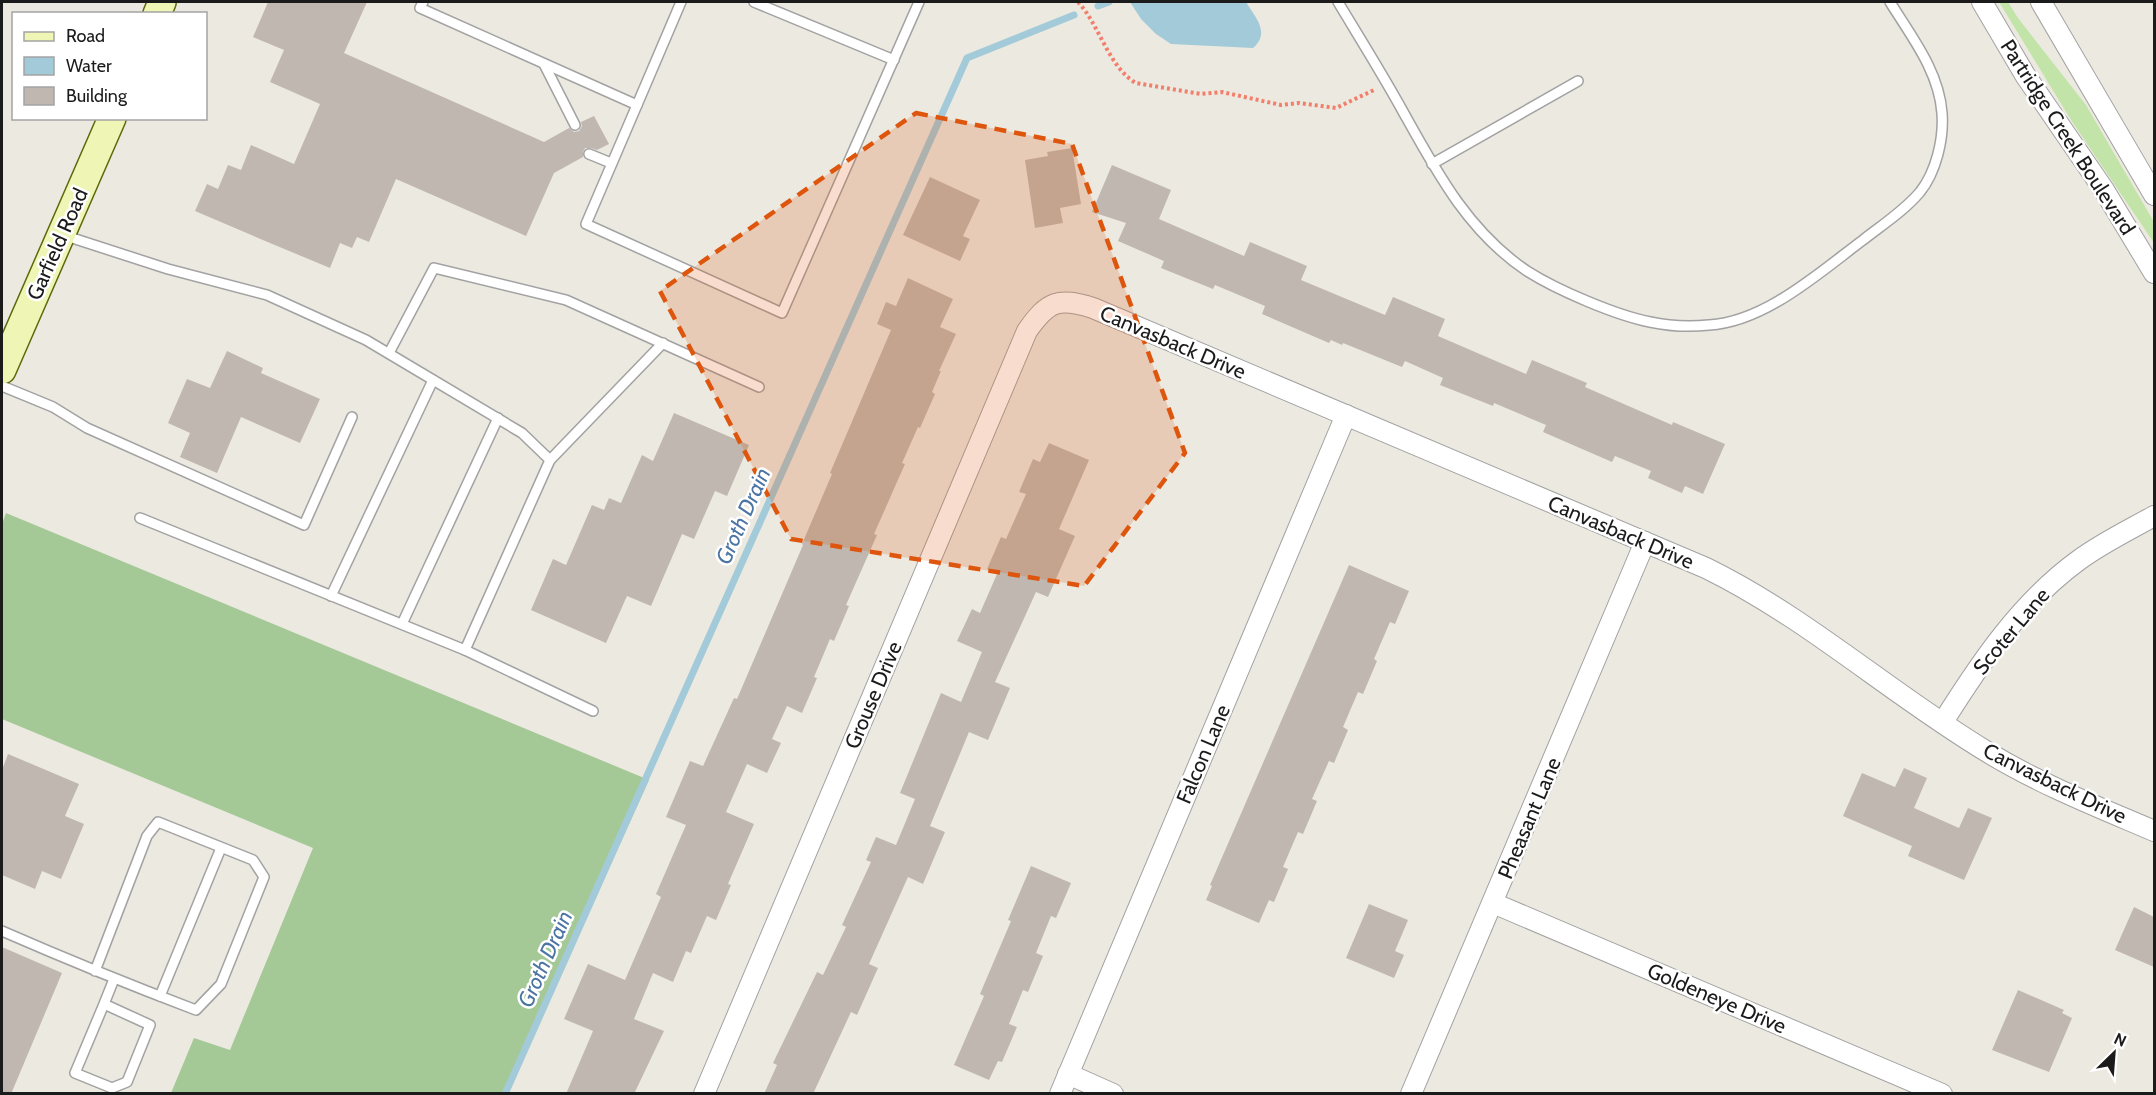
<svg xmlns="http://www.w3.org/2000/svg" width="2156" height="1095" font-family="Cabin,sans-serif">
  <rect width="100%" height="100%" fill="#ece9e0"/>
  <polygon fill="#c3e4a8" points="1999,2 2008,2 2018,18 2086,105 2154,222 2154,243 2071,120"/>
  <polygon fill="#a4c997" points="6,513 649,780 507,1093 171,1093 194,1038 230,1050 313,848 2,719 2,524"/>
  <path fill="#a3cad8" d="M 1130,2 L 1246,2 C 1255,17 1271,33 1253,48 L 1171,44 L 1156,34 L 1141,19 Z"/>
  <g fill="none" stroke-linecap="round" stroke-linejoin="round">
    <g stroke="#a3cad8" stroke-width="7">
      <polyline points="1098,6 1109,2"/>
      <polyline points="505,1094 967,58 1074,15"/>
    </g>
  </g>
  <g fill="#c0b8b0">
    <polygon points="268,2 367,2 344,53 544,142 569,128 574,132 579,131 582,126 581,122 594,116 609,144 597,150 591,148 585,148 583,152 583,157 554,173 526,236 396,179 369,242 357,237 352,248 340,243 330,268 270,243 195,211 207,184 218,189 228,165 241,170 251,145 294,164 320,104 270,82 284,50 253,37"/>
    <polygon points="1072,148 1081,204 1060,208 1063,223 1035,228 1025,160 1048,156 1047,152"/>
    <polygon points="1112,165 1171,190 1159,219 1244,256 1250,242 1307,266 1301,280 1385,315 1393,297 1445,319 1438,336 1526,374 1532,360 1587,383 1585,387 1672,425 1673,422 1725,444 1703,494 1685,486 1682,493 1648,478 1651,471 1615,456 1612,462 1543,432 1546,425 1494,403 1493,406 1440,385 1443,378 1405,361 1402,367 1343,343 1342,345 1331,340 1329,343 1262,314 1265,306 1215,285 1213,289 1161,268 1164,261 1118,241 1126,223 1092,212"/>
    <polygon points="930,177 980,200 963,236 970,239 960,261 903,235"/>
    <polygon points="908,278 953,299 940,327 956,334 939,371 941,371 932,392 935,394 920,428 918,427 902,463 905,464 874,534 877,535 846,605 849,606 834,641 830,639 814,677 817,678 802,713 787,706 772,739 781,743 767,773 747,764 726,812 754,824 728,884 731,885 716,920 707,916 691,953 686,951 673,982 653,973 634,1019 664,1031 634,1094 566,1094 593,1031 564,1019 588,964 625,980 661,897 656,894 686,825 666,817 690,761 703,766 734,698 737,699 803,545 802,544 832,474 830,473 891,330 877,324 886,302 896,306"/>
    <polygon points="227,351 263,368 261,373 320,399 300,443 241,417 217,473 180,457 190,433 168,423 187,379 210,388"/>
    <polygon points="674,413 749,445 727,496 715,491 694,539 682,534 651,606 627,596 606,643 531,610 553,559 566,565 592,505 604,510 609,498 621,503 642,455 653,461"/>
    <polygon points="1049,443 1089,460 1059,529 1075,536 1048,597 1036,592 995,682 1010,688 988,740 969,732 930,826 945,832 923,884 908,877 869,964 878,968 857,1015 851,1012 813,1094 764,1094 777,1065 773,1063 817,972 823,975 846,927 842,925 871,862 866,860 876,837 896,845 915,799 900,793 941,693 961,702 982,652 957,641 972,609 980,613 997,574 987,569 1001,537 1006,539 1026,494 1019,492 1033,459 1040,462"/>
    <polygon points="1349,565 1409,591 1395,624 1390,622 1374,659 1377,661 1363,694 1358,692 1343,727 1348,730 1334,763 1329,761 1312,799 1317,801 1303,834 1298,832 1283,867 1288,869 1274,902 1269,900 1259,923 1206,900 1212,886 1210,885"/>
    <polygon points="8,754 79,784 65,816 84,824 61,879 42,871 35,889 2,875 2,770"/>
    <polygon points="1904,768 1927,778 1914,808 1959,828 1968,808 1992,818 1964,880 1908,856 1912,846 1843,816 1862,773 1895,787"/>
    <polygon points="1031,866 1071,883 1056,918 1051,916 1036,953 1043,956 1028,992 1023,990 1009,1024 1017,1027 1002,1062 998,1061 989,1080 954,1065 984,996 980,994 1011,921 1008,920"/>
    <polygon points="1369,904 1408,920 1395,951 1404,955 1394,978 1346,958"/>
    <polygon points="2134,907 2154,917 2154,967 2115,950"/>
    <polygon points="2,947 62,973 11,1094 2,1094"/>
    <polygon points="2018,990 2064,1010 2062,1013 2072,1018 2049,1072 1992,1050"/>
  </g>
  <g fill="none" stroke-linecap="round" stroke-linejoin="round">
    <defs>
      <g id="lane">
        <polyline points="423,2 420,8 637,105 586,224 782,313 919,2"/>
        <polyline points="754,2 894,60"/>
        <path d="M 1338,2 C 1359,37 1381,72 1401,108 C 1435,169 1467,231 1527,271 C 1557,290 1615,315 1650,322 C 1669,326 1690,327 1709,325 C 1765,322 1820,272 1863,240 C 1882,225 1904,211 1920,192 C 1936,172 1944,139 1942,113 C 1939,71 1911,36 1890,2"/>
        <polyline points="544,64 575,125"/>
        <polyline points="637,105 681,2"/>
        <polyline points="589,154 611,163"/>
        <polyline points="1432,164 1578,81"/>
        <polyline points="63,235 168,269 267,295 366,340 522,433 550,460 465,650 140,518"/>
        <polyline points="389,353 434,268 566,300 759,387"/>
        <polyline points="2,386 53,407 87,428 304,525 352,417"/>
        <polyline points="550,460 663,343"/>
        <polyline points="331,596 433,380"/>
        <polyline points="402,624 498,418"/>
        <polyline points="465,650 593,711"/>
        <path d="M 2,931 C 66,959 130,985 196,1010 L 221,984 L 264,877 L 253,860 L 158,822 L 147,836 L 95,971"/>
        <polyline points="160,996 221,848"/>
        <polyline points="104,1004 75,1073 112,1088 127,1082 150,1025 104,1004 114,979"/>
      </g>
      <g id="street">
        <polyline points="1982,2 2025,75 2104,190 2154,273"/>
        <polyline points="2041,2 2154,195"/>
        <path d="M 1943,722 C 1980,663 2021,602 2079,560 C 2102,543 2129,530 2154,516"/>
        <polyline points="1493,903 1942,1094"/>
        <polyline points="1068,1074 1113,1094"/>
        <path d="M 704,1094 L 1027,331 C 1048,301 1058,297 1093,308 L 1706,568 C 1808,618 1892,695 1989,753 C 2042,785 2098,807 2154,831"/>
        <polyline points="1060,1094 1346,415"/>
        <polyline points="1411,1094 1645,542"/>
      </g>
      <g id="secondary">
        <polyline points="157,14 162,2"/>
        <polyline points="2,370 112,118"/>
      </g>
    </defs>
    <use href="#lane" stroke="#a2a2a2" stroke-width="12"/>
    <use href="#street" stroke="#a2a2a2" stroke-width="22"/>
    <use href="#secondary" stroke="#5b690a" stroke-width="30"/>
    <path stroke="#f17f6c" stroke-width="4" stroke-dasharray="3 3" stroke-linecap="butt" d="M 1078,2 C 1099,24 1109,68 1136,83 L 1201,94 L 1222,92 L 1281,105 L 1299,103 L 1336,108 L 1374,90"/>
    <use href="#lane" stroke="#fff" stroke-width="9"/>
    <use href="#street" stroke="#fff" stroke-width="20"/>
    <use href="#secondary" stroke="#eff5b5" stroke-width="27"/>
  </g>
  <path fill="#de560d" fill-opacity="0.2" stroke="#de560d" stroke-width="4.5" stroke-dasharray="12 8" stroke-linejoin="round" d="M 916,113 L 1072,144 L 1185,453 L 1084,586 L 791,539 L 660,291 Z"/>
  <g text-anchor="middle" dominant-baseline="central" stroke-width="5" stroke-linejoin="round" paint-order="stroke">
    <g font-size="21" fill="#1b1b1b" stroke="#fff">
      <text transform="translate(2068 137) rotate(57)">Partridge Creek Boulevard</text>
      <text transform="translate(57 244) rotate(-66)">Garfield Road</text>
      <text transform="translate(1173 342) rotate(23)">Canvasback Drive</text>
      <text transform="translate(1621 532) rotate(23)">Canvasback Drive</text>
      <text transform="translate(2011 631) rotate(-50)">Scoter Lane</text>
      <text transform="translate(873 695) rotate(-67)">Grouse Drive</text>
      <text transform="translate(1203 754) rotate(-67)">Falcon Lane</text>
      <text transform="translate(2055 783) rotate(26)">Canvasback Drive</text>
      <text transform="translate(1529 818) rotate(-67)">Pheasant Lane</text>
      <text transform="translate(1717 998) rotate(23)">Goldeneye Drive</text>
    </g>
    <g font-size="22" font-style="italic" fill="#4d75a4" stroke="#fff">
      <text transform="translate(743 516) rotate(-66)">Groth Drain</text>
      <text transform="translate(545 959) rotate(-66)">Groth Drain</text>
    </g>
  </g>
  <rect width="2156" height="1095" fill="none" stroke="#1b1b1b" stroke-width="6"/>
  <rect x="12" y="12" width="195" height="108" fill="#ffffff" stroke="#a4a4a4" stroke-width="1.5"/>
  <rect x="24" y="32" width="30" height="9" fill="#eff5b5" stroke="#a4a4a4" stroke-width="1.5"/>
  <text x="66" y="42" font-size="18" fill="#1b1b1b">Road</text>
  <rect x="24" y="57" width="30" height="18" fill="#a3cad8" stroke="#a4a4a4" stroke-width="1.5"/>
  <text x="66" y="72" font-size="18" fill="#1b1b1b">Water</text>
  <rect x="24" y="87" width="30" height="18" fill="#c0b8b0" stroke="#a4a4a4" stroke-width="1.5"/>
  <text x="66" y="102" font-size="18" fill="#1b1b1b">Building</text>
  <g transform="translate(2114 1053) rotate(25)" stroke="#ffffff" stroke-width="4.5" paint-order="stroke">
  <path d="M0-4.5L10 22L0 15L-10 22Z" fill="#1b1b1b"/>
  <text y="-9" font-size="16" font-weight="bold" text-anchor="middle" fill="#1b1b1b">N</text>
  </g>
</svg>
